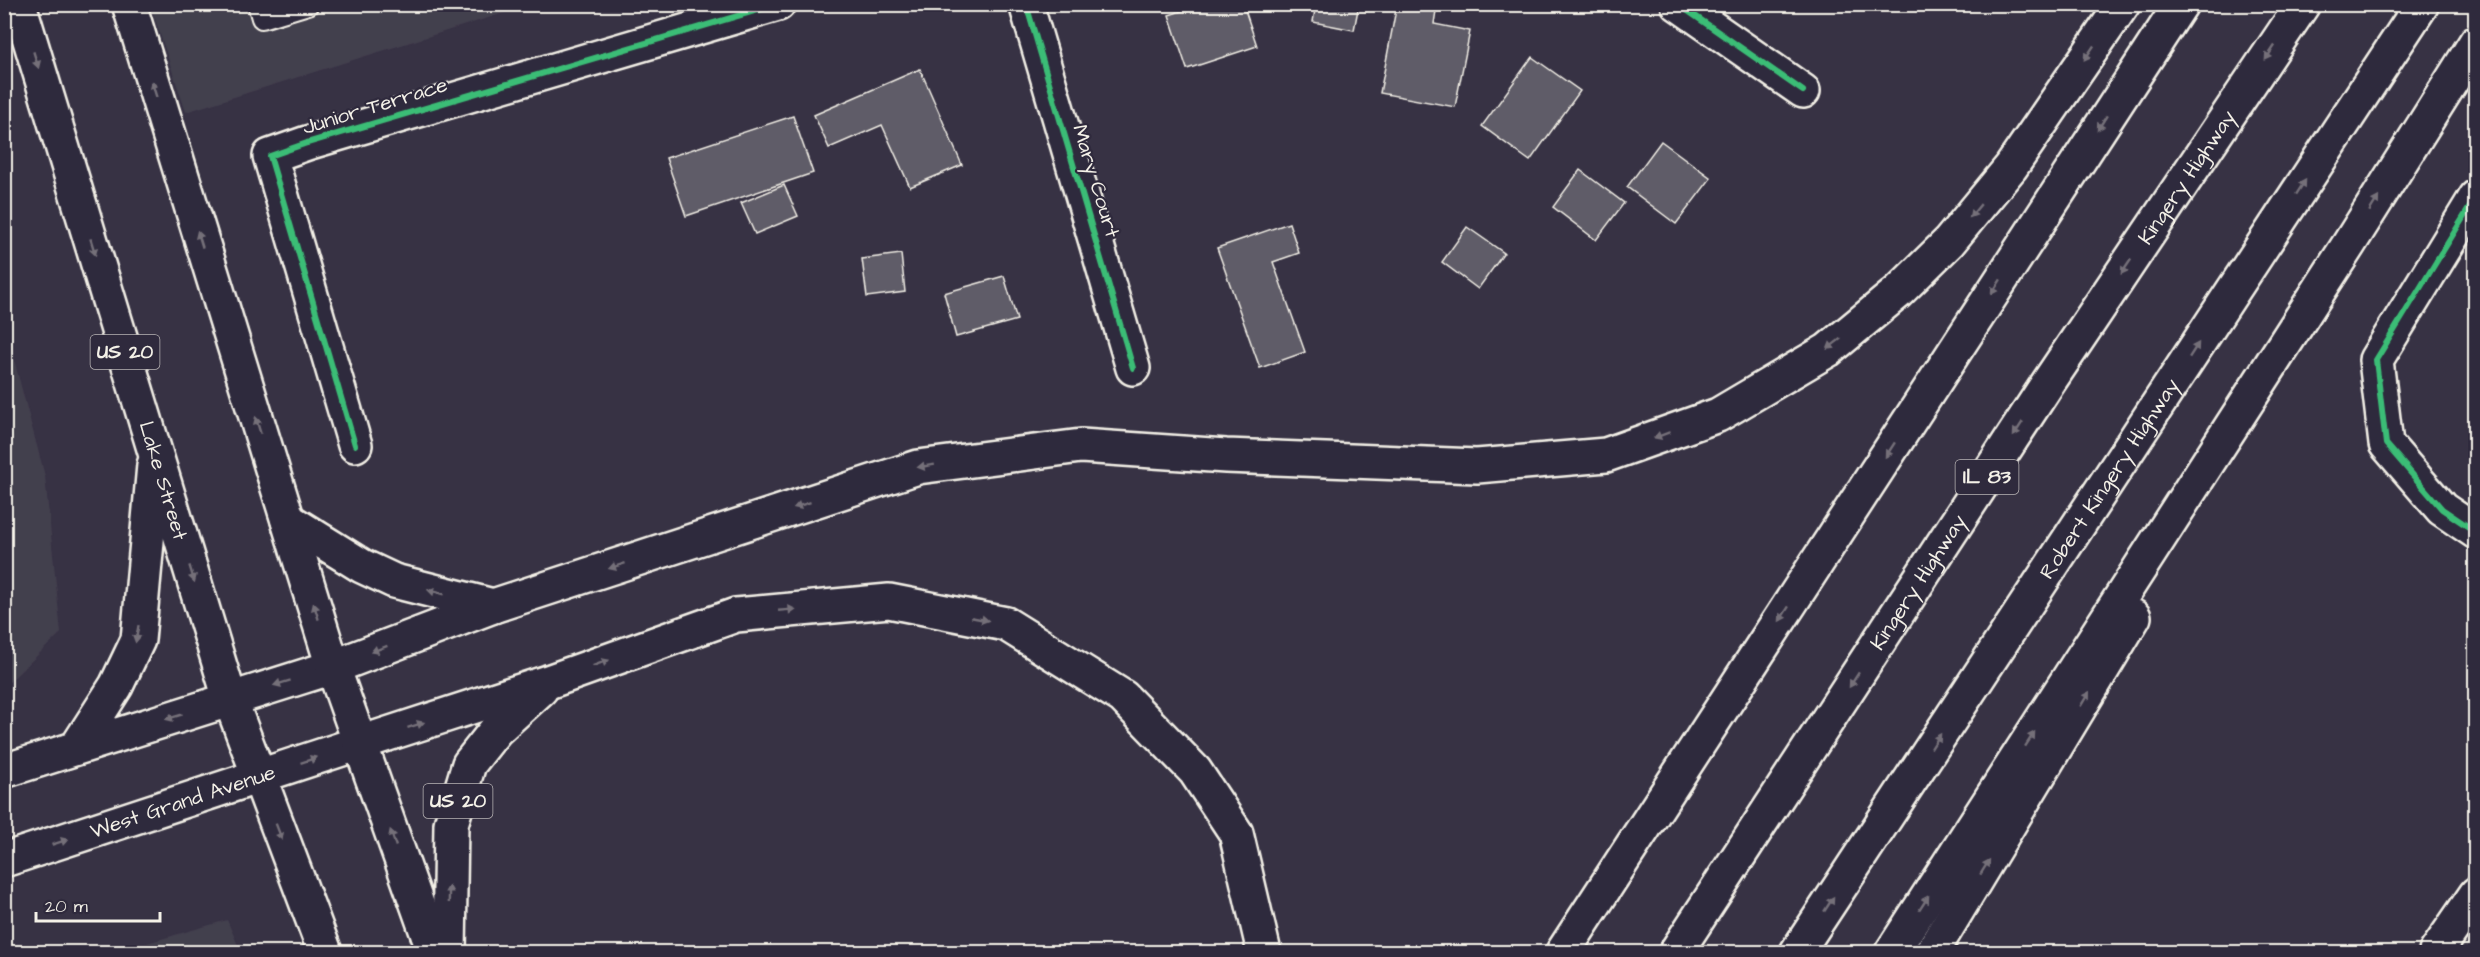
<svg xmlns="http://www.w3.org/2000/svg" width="2480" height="957" font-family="'Architects Daughter',sans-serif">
  <rect width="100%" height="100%" fill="#373244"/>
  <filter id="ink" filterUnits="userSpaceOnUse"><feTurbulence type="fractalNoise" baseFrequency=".0167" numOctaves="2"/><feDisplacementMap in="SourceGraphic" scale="12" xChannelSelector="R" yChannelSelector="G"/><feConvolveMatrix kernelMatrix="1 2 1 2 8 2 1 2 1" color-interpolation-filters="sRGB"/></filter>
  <g filter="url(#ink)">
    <g fill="#433f4e">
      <polygon points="150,4 530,5 186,112"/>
      <polygon points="4,322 45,476 61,633 5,686"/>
      <polygon points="227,920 241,952 116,952"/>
    </g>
    <g fill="#5f5c67" stroke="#f4f1e8" stroke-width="1.5">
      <polygon points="1203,4 1243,4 1257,46 1187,69 1169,15"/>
      <polygon points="1316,4 1359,4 1354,30 1313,22"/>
      <polygon points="1397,4 1437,4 1434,24 1470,31 1455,107 1380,93"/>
      <polygon points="1532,57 1580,91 1530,161 1482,126"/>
      <polygon points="920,69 962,165 910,187 882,125 829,148 814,115"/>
      <polygon points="793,116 813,173 686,216 666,158"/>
      <polygon points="1661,141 1711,178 1676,224 1627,187"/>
      <polygon points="1580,170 1624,203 1596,240 1553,207"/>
      <polygon points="784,185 798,216 755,234 741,203"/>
      <polygon points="1289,223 1299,253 1273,262 1305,352 1260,368 1217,248"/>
      <polygon points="1467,227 1504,253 1478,289 1442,262"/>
      <polygon points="901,254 905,292 867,297 862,259"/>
      <polygon points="1004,276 1017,320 956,337 944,293"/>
    </g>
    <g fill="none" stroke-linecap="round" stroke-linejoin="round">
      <defs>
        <polyline id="service" points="258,4 262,18 308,4"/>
        <g id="minor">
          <polyline points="1026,4 1133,368"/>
          <polyline points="1678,4 1803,91"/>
          <polyline points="2476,197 2376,360 2386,444 2442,509 2476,532"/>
          <polyline points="355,445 270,156 307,143 778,4"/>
          <polyline points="2436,952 2476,894"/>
        </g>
        <g id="secondary">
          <polyline points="4,771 333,667"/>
          <path id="s1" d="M 4,860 L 360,743"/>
        </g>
        <g id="primary">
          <path id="s2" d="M 19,4 L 230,699 L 325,952"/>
          <polyline points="129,4 333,667 434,952"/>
          <polyline points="77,747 116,686 138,640 154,465"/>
        </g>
        <g id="trunk">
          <polyline points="288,520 362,566 394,581 493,606"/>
          <polyline points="333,667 493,606 918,467 1081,446 1226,456 1477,466 1606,455 1718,415 1828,350 1898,292 1949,242 2011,167 2123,4"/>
          <polyline points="360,743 548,682 736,615 889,601 1006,624 1123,697 1195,771 1236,833 1264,952"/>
          <polyline points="449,952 451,824 469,764 496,730 541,689"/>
          <polyline points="1563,952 2181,4"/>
          <path id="s3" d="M 1676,952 L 2048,383 L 2303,4"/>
          <path id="s4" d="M 1797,952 L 2422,4"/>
          <polyline points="1892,952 2349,244 2476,42"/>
          <polyline points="1932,952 2134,617"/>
        </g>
      </defs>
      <use href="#service" stroke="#f4f1e8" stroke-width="24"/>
      <use href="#minor" stroke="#f4f1e8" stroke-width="38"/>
      <use href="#secondary" stroke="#f4f1e8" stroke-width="38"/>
      <use href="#primary" stroke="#f4f1e8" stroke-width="38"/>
      <use href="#trunk" stroke="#f4f1e8" stroke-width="38"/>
      <use href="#service" stroke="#2f2a3d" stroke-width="20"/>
      <use href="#minor" stroke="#2f2a3d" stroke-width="33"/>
      <use href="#secondary" stroke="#2f2a3d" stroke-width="33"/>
      <use href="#primary" stroke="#2f2a3d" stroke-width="33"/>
      <use href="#trunk" stroke="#2f2a3d" stroke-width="33"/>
      <defs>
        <g id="cycleway">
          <polyline points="1026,4 1133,368"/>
          <polyline points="1678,4 1803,91"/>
          <polyline points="2476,197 2376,360 2386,444 2442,509 2476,532"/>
          <polyline points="355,445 270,156 307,143 778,4"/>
        </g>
      </defs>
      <use href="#cycleway" stroke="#2f2a3d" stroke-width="10"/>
      <use href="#cycleway" stroke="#3abd76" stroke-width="6"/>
    </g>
    <defs><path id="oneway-solid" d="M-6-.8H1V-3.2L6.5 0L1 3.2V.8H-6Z" transform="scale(1.5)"/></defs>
    <g fill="#747079">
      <use href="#oneway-solid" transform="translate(2089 53) rotate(124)"/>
      <use href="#oneway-solid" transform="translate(2270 53) rotate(124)"/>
      <use href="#oneway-solid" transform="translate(36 60) rotate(73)"/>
      <use href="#oneway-solid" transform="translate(154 89) rotate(-107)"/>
      <use href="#oneway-solid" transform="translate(2102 123) rotate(123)"/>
      <use href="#oneway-solid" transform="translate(2301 187) rotate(-57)"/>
      <use href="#oneway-solid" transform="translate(2374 204) rotate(-58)"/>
      <use href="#oneway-solid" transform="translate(1975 211) rotate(130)"/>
      <use href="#oneway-solid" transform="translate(200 239) rotate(-107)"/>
      <use href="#oneway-solid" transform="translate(93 247) rotate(73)"/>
      <use href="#oneway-solid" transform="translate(2126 267) rotate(124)"/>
      <use href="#oneway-solid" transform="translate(1996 287) rotate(123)"/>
      <use href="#oneway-solid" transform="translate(1834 344) rotate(142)"/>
      <use href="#oneway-solid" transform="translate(2194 350) rotate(-57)"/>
      <use href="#oneway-solid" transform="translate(258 425) rotate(-107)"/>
      <use href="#oneway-solid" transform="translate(2018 429) rotate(123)"/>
      <use href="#oneway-solid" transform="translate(1662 435) rotate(160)"/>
      <use href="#oneway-solid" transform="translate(1890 450) rotate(123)"/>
      <use href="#oneway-solid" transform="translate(926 466) rotate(171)"/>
      <use href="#oneway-solid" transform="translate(802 505) rotate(162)"/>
      <use href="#oneway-solid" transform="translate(617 566) rotate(162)"/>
      <use href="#oneway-solid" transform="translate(192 574) rotate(73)"/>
      <use href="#oneway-solid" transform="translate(436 592) rotate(-165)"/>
      <use href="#oneway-solid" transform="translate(787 610) rotate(-5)"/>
      <use href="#oneway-solid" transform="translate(316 611) rotate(-107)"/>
      <use href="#oneway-solid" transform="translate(1784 614) rotate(123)"/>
      <use href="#oneway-solid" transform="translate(980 619) rotate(11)"/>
      <use href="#oneway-solid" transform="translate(137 634) rotate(100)"/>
      <use href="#oneway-solid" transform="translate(379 649) rotate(159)"/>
      <use href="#oneway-solid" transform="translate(601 663) rotate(-20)"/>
      <use href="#oneway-solid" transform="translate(1854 680) rotate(123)"/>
      <use href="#oneway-solid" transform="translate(282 683) rotate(163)"/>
      <use href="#oneway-solid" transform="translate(2085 699) rotate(-59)"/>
      <use href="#oneway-solid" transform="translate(174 717) rotate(163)"/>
      <use href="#oneway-solid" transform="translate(416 725) rotate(-18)"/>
      <use href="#oneway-solid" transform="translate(2030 739) rotate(-57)"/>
      <use href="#oneway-solid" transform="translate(1936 741) rotate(-57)"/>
      <use href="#oneway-solid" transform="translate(309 760) rotate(-19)"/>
      <use href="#oneway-solid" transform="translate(279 832) rotate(69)"/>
      <use href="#oneway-solid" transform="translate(393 838) rotate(-109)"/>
      <use href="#oneway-solid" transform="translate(60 842) rotate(-18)"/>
      <use href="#oneway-solid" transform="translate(1985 867) rotate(-58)"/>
      <use href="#oneway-solid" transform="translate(449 894) rotate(-89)"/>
      <use href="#oneway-solid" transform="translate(1924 903) rotate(-57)"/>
      <use href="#oneway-solid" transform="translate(1829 904) rotate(-57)"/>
    </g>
  </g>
  <g text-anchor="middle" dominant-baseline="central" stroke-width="4.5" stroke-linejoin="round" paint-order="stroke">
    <g fill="#2f2a3d" stroke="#b9b5b5" stroke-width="1.5">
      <rect x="90.5" y="335" width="69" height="34" rx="4.5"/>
      <rect x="1955.5" y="460" width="63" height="34" rx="4.5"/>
      <rect x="423.5" y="784" width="69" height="34" rx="4.5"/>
    </g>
    <g font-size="20" font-weight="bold" fill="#f4f1e8">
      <text x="125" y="352">US 20</text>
      <text x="1987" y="477">IL 83</text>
      <text x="458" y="801">US 20</text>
    </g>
    <g font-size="21" fill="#f4f1e8" stroke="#2f2a3d">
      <text transform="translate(375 106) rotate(-17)">Junior Terrace</text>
      <text stroke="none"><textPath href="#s3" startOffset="928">Kingery Highway</textPath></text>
      <text transform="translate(1096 181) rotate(73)">Mary Court</text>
      <text stroke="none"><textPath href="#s4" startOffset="567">Robert Kingery Highway</textPath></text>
      <text stroke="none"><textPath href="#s2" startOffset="498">Lake Street</textPath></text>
      <text stroke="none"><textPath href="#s3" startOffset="442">Kingery Highway</textPath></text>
      <text stroke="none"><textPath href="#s1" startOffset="188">West Grand Avenue</textPath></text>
    </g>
  </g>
  <rect width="2480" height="957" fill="none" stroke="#2f2a3d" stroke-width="24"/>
  <rect x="12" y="12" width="2456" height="933" fill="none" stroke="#f4f1e8" stroke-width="2" filter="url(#ink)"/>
  <path d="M36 912v9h124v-9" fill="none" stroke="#f4f1e8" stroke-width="3"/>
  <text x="45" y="912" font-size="18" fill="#f4f1e8" stroke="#2f2a3d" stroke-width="4.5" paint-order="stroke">20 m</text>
</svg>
